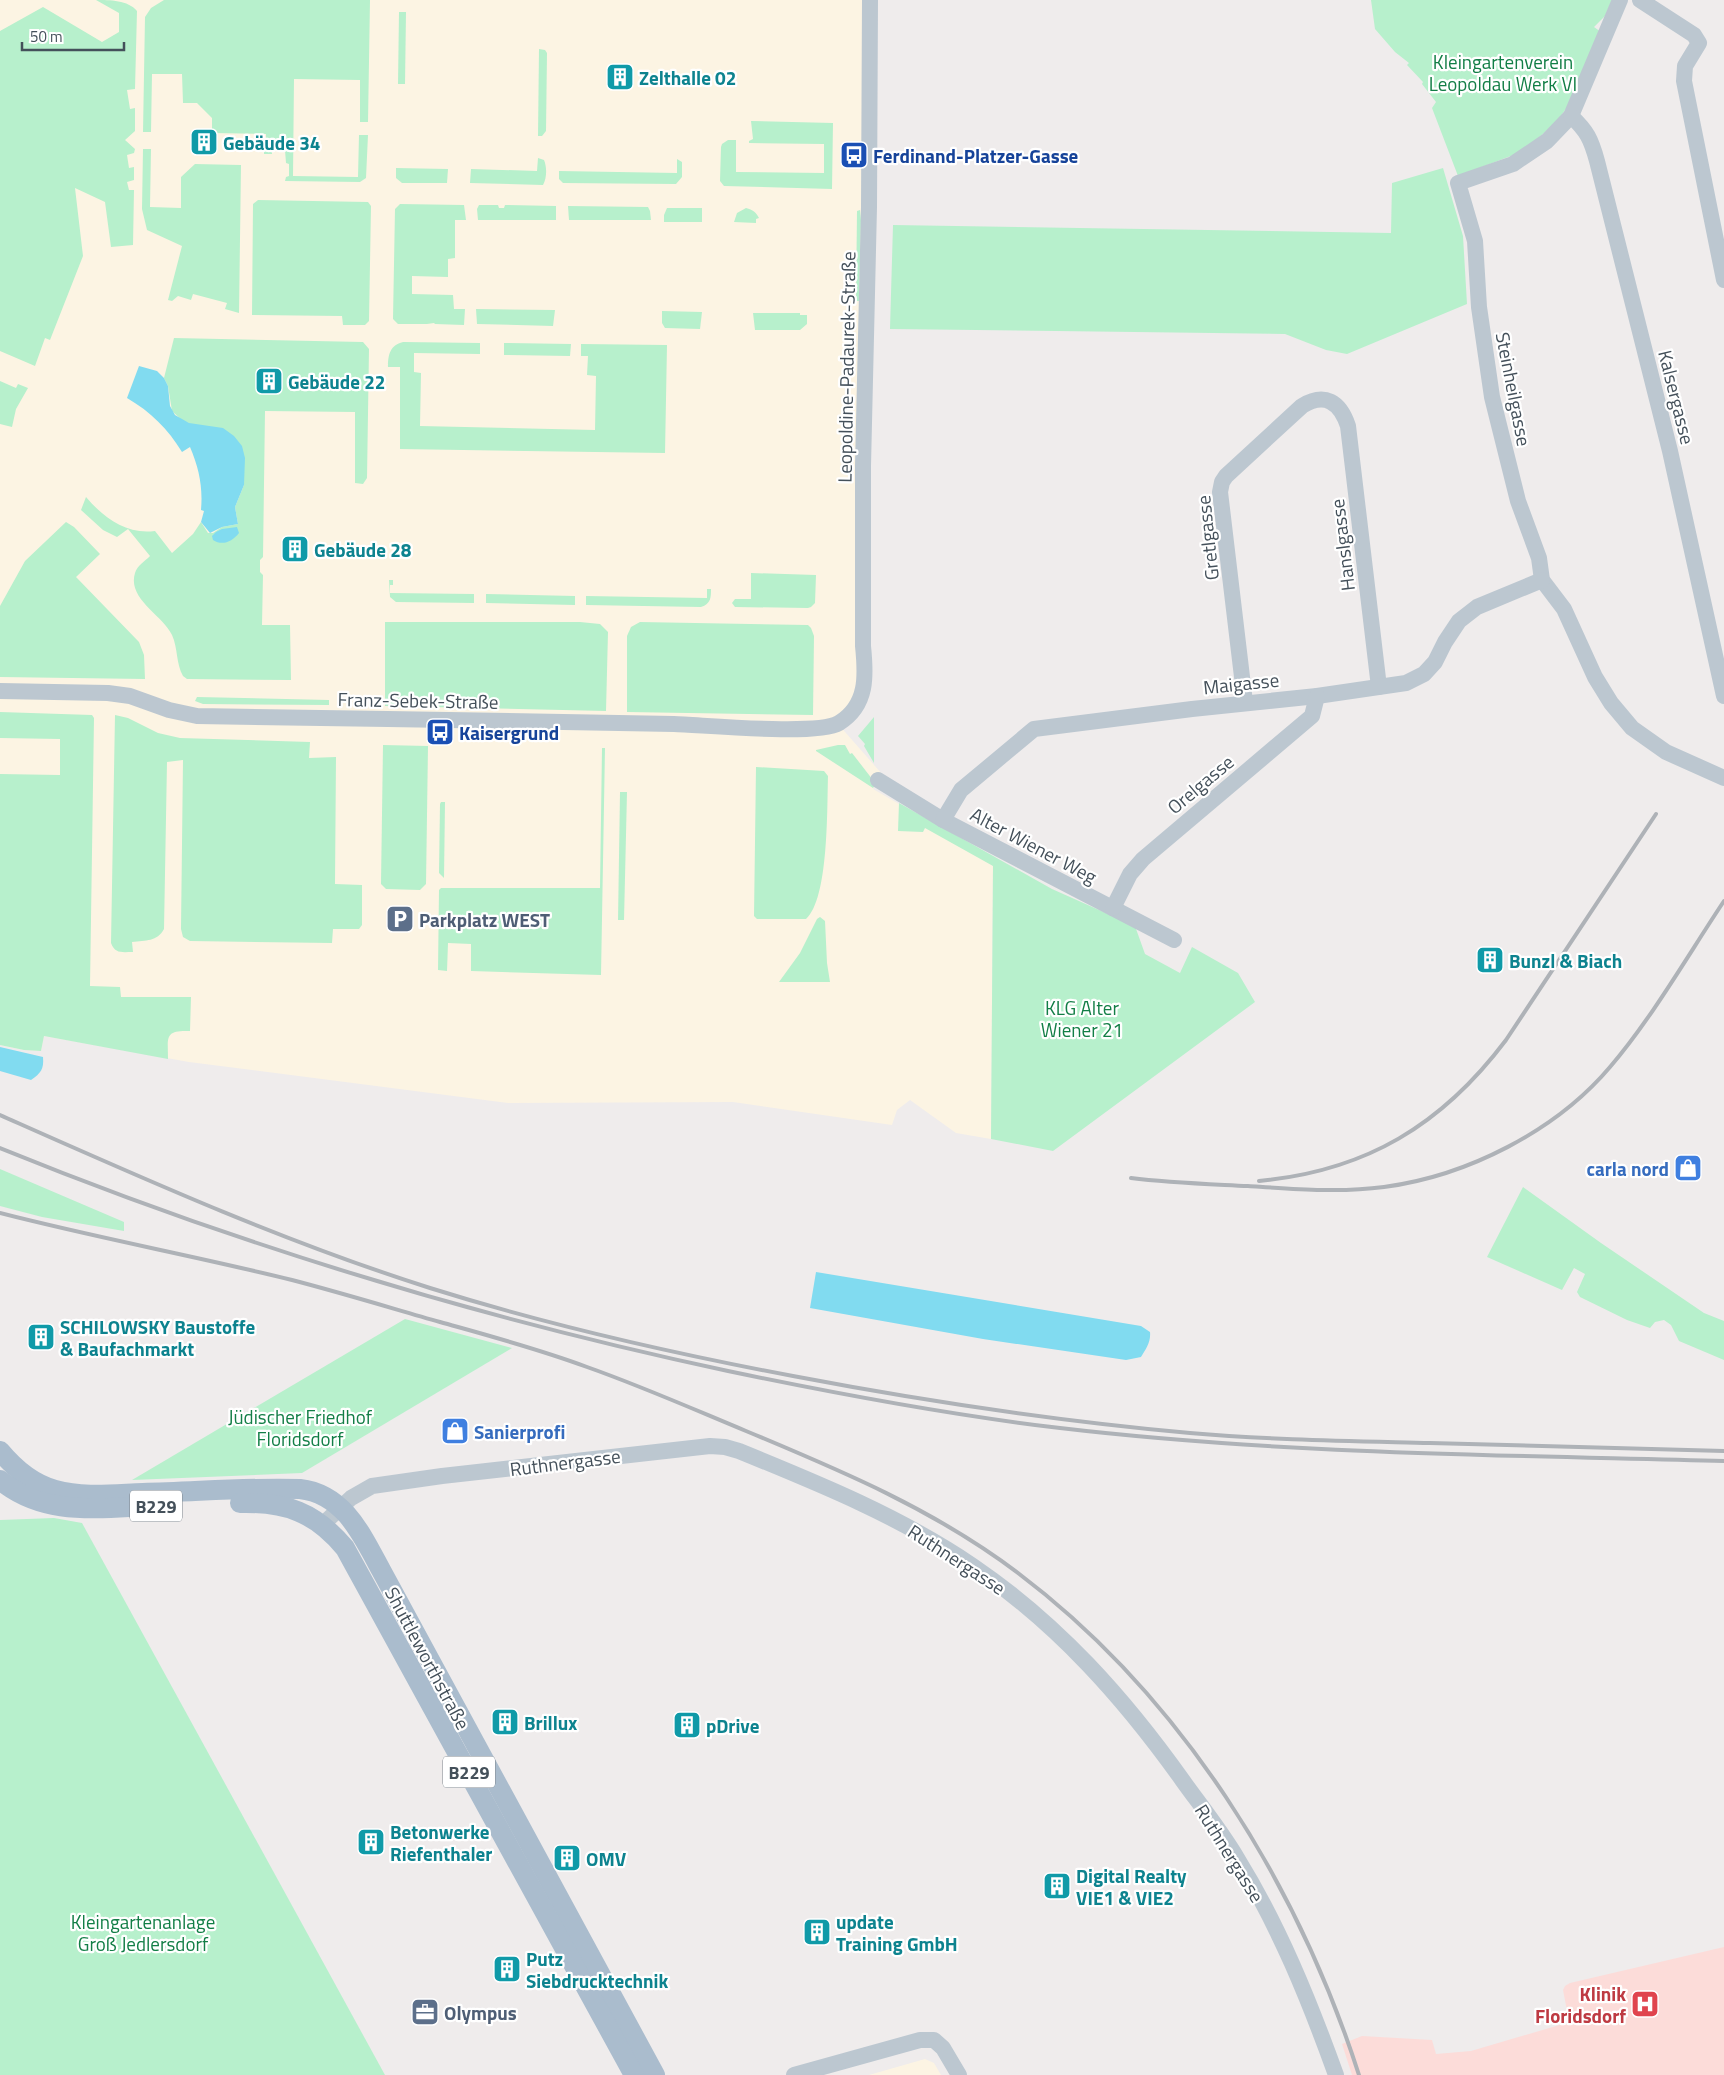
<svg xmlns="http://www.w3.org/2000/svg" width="1724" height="2075" font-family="'Titillium Web',sans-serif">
  <rect width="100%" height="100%" fill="#efecec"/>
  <g fill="#fcf4e3">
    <polygon points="0,0 870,0 866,675 838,724 882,774 873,789 993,858 991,1139 956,1133 910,1100 897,1110 892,1125 733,1102 508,1103 189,1062 44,1036 41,1051 24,1050 0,1045"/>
    <polygon points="925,2059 934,2063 941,2075 869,2075"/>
  </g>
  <polygon fill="#fcdcd9" points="1724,1947 1724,2075 1352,2075 1342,2044 1362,2036 1432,2040 1436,2054 1471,2051 1563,2024 1568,2016 1563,1990 1565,1986 1570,1983"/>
  <g fill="#b7f0cc">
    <path d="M 96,0 C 110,0 128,0 137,11 L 135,89 L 127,90 L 130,109 L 135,108 L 135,131 L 125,140 L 135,149 L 134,153 L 127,155 L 129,168 L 134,167 L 134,180 L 127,182 L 129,190 L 134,190 L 133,245 L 111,247 L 105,202 L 75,188 L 83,256 L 50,340 L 45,338 L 35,366 L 0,351 L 0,31 L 43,7 L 102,42 L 119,32 L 119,13 Z"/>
    <polygon points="164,0 370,0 368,122 360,122 360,80 294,79 293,176 358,177 359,135 368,135 366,178 360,182 285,181 286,177 289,176 289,164 286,163 285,150 272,150 272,154 264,154 264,150 266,150 266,134 212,133 212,118 197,103 183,103 182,74 152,74 151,132 143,132 145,17 151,8"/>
    <polygon points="1371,0 1612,0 1605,16 1594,27 1601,32 1568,106 1557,121 1524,151 1458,176 1432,108 1436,102 1422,84 1423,82 1407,65 1409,63 1395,52 1375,29"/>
    <polygon points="399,12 406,12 405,84 398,84"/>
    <polygon points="539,49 545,50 547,53 546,131 542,136 538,136"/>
    <polygon points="751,121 833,123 832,189 724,186 720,181 721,147 722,144 728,140 736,140 736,172 824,173 824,144 749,143 749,141 753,139"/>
    <polygon points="143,149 151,149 150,207 181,208 181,177 195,164 241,165 239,313 225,309 227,303 193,294 191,300 178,296 172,301 168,300 182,246 147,230 142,209"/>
    <path d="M 538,158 L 544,160 C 547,167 547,178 543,185 L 470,183 L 471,169 L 537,171 Z"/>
    <polygon points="677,159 682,162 682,177 676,184 563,183 559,179 559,171 677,173"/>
    <polygon points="396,168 448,169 447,183 402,183 396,178"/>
    <polygon points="1443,168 1463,236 1467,304 1347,354 1326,350 1285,334 890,329 893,225 1391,233 1392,183"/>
    <polygon points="258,200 368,202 371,206 369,321 365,325 343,325 342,316 252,315 253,204"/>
    <polygon points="400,204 464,205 466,220 455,220 455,258 448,259 448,277 412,276 412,294 453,295 454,309 465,309 464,325 435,324 434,323 427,324 398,324 393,319 395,209"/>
    <polygon points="479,205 498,205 499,208 504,208 505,205 556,206 556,220 478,220 477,209"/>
    <polygon points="568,206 648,207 650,211 651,220 569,220"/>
    <polygon points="667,208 702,208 702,222 664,222 664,215"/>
    <path d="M 746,208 C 753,210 756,212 759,218 L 756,219 L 756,223 L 734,222 L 737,213 Z"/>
    <polygon points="860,210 861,220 859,301 856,301 857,211"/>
    <polygon points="476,309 555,310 553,326 477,324"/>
    <polygon points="662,311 702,312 700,329 665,328 662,323"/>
    <polygon points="753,313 800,313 800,315 807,315 807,324 800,330 755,330"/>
    <path d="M 174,338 L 363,342 L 369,349 L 367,478 L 363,484 L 355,483 L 355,412 L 265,411 L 263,557 L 260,560 L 260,572 L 263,575 L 262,625 L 290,625 L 291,680 L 187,679 L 183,676 C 176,664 178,648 172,635 C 163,615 127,599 135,573 C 137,566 145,561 150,556 L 128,529 L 117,537 L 103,530 L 81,510 L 86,497 C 103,517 126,535 155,531 L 172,553 L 193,534 L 201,522 L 208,533 L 213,533 L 222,527 L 238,524 L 235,507 L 244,485 L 189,423 L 184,422 L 172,411 L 168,386 L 164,378 Z"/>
    <path d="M 403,342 L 480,343 L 480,354 L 414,353 L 414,372 L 421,373 L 420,426 L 595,430 L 596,376 L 587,375 L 588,356 L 581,356 L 581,344 L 667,345 L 665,453 L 400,449 L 400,367 L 388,367 C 388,355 390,345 403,342 Z"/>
    <polygon points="504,343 571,344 570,356 504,355"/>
    <polygon points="0,381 16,388 18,384 28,388 16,409 12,427 0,424"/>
    <polygon points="66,522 74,527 100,554 76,577 139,642 144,655 145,679 0,677 0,606 25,561"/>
    <polygon points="751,573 816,575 815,603 811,607 808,608 735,607 732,603 735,599 751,599"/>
    <polygon points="389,580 393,580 393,585 390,585 390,593 474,594 474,603 396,602 390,597"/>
    <path d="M 707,589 L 711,589 C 711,597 711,604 701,607 L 586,605 L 586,596 L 707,598 Z"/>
    <polygon points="486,594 575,596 575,605 486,603"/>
    <polygon points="385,622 580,622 600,624 608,632 606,711 385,706"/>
    <polygon points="640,622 808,625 811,628 814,636 813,715 627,712 627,636 631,627"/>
    <polygon points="197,697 329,700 329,705 203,704 195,701"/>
    <path d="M 0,712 L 92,715 L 94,718 L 90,986 L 120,987 L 121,997 L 191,997 L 190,1031 C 164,1030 168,1037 168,1059 L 44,1036 L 41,1051 L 24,1050 L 0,1045 L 0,774 L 60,775 L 60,739 L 0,738 Z"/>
    <path d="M 115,715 L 128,718 L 158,733 L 180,738 L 310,742 L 309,758 L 336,757 L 335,884 L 362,885 L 362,925 L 359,929 L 333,929 L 332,943 L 190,941 L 183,937 L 181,929 L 183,760 L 167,762 L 164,929 C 157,942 146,940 132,942 L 133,952 C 122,952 115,954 111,943 Z"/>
    <polygon points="874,717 874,763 864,746 865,744 858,736"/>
    <polygon points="383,745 428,746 426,884 420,890 386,889 381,884"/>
    <polygon points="838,745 845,745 850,754 852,753 876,784 873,788 816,751 816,750"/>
    <polygon points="602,748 605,748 601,975 471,971 471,944 448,943 447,971 438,970 439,890 441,888 600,888"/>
    <path d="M 756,767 L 824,771 L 828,776 C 827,807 829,899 806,919 L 757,919 L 754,916 Z"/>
    <polygon points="620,792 627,792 624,920 618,920"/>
    <polygon points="441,802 445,802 444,878 439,873 440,804"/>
    <polygon points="899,803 1052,889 1135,926 1145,954 1180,973 1192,947 1238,973 1255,1002 1053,1151 991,1139 993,866 925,828 923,832 898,831"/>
    <polygon points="820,917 825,921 827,963 830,982 779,982 800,953 817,919"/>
    <polygon points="0,1169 124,1222 124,1231 42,1217 0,1206"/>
    <polygon points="1523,1187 1601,1243 1704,1313 1724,1321 1724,1360 1679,1341 1671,1325 1664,1320 1655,1322 1650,1328 1627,1320 1580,1297 1577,1292 1585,1274 1574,1268 1562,1290 1487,1257"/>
    <polygon points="405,1319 512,1348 302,1473 132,1480"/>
    <polygon points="54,1518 82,1523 385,2075 0,2075 0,1520"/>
  </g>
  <g fill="#81dbf0">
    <path d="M 139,366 L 157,371 L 164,378 L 168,386 L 170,406 L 175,415 L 189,423 L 223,428 L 234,436 L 242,446 L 245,458 L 244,485 L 235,507 L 238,524 L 222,527 L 210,533 L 201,522 L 204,511 L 201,510 C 203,487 199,468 190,447 L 182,452 C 168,429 151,412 127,398 Z"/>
    <path d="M 237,527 L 239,533 C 232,542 222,546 213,540 L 212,536 L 216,532 L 222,529 Z"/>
    <path d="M 0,1047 L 43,1057 C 44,1069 41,1073 31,1080 L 0,1071 Z"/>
    <path d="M 816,1272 L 1141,1326 L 1150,1332 C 1151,1342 1146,1349 1141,1357 L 1126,1360 L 983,1339 L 810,1308 Z"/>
  </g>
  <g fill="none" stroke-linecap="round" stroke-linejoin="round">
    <g stroke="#bcc7d0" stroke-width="16">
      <polyline points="1620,0 1571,116 1547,141 1513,164 1458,183 1475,241 1479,307 1492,397 1518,501 1539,558 1542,580 1564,609 1595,677 1611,703 1632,728 1666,752 1724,778"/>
      <polyline points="1640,0 1694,35 1699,43 1685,66 1684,81 1724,280"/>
      <path d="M 1571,116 C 1587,131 1591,139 1597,161 L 1670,451 L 1724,696"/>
      <path d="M 0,691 L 108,693 L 130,696 L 169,710 L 197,716 C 356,719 515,720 674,724 C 705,725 817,736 839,723 C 868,705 866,675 863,646 L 863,466 L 869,207 L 870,0"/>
      <path d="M 1245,702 L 1220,492 L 1222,482 L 1226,476 L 1302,406 C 1325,392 1340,402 1348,426 L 1379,687"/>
      <polyline points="878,780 943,820 1174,940"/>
      <polyline points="943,820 961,790 1034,729 1192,709 1317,696 1406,683 1424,674 1435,662 1445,642 1459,621 1477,607 1542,580"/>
      <polyline points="1113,908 1130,874 1143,859 1312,716 1317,696"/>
      <path d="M 323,1524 L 351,1498 L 372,1486 L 442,1476 L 710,1446 L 725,1447 L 739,1451 C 820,1484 901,1517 973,1566 C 1058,1624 1124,1698 1183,1781 C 1201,1806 1221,1831 1237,1858 C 1279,1926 1309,2000 1336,2075"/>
      <polyline points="794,2075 920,2040 934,2040 943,2048 959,2075"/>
    </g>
    <g stroke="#aabccd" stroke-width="20">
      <path d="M 0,1451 C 15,1469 33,1484 55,1490 C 83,1498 115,1494 143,1493 C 195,1492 248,1487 300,1489 C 344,1494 362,1535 381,1570 L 655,2075"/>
      <path d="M 0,1480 C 37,1511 83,1510 129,1507"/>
      <path d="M 240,1503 C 286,1502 315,1512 345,1548 L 634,2075"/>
    </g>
    <g stroke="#aeb2b7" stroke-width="4">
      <path d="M 0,1115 C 142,1178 282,1241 430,1288 C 548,1325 671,1353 793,1376 C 924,1401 1057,1421 1190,1433 C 1270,1440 1350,1441 1430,1443 C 1528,1446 1626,1449 1724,1451"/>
      <path d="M 0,1148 C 236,1244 479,1318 728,1371 C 838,1394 949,1415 1060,1428 C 1280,1454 1503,1455 1724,1461"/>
      <path d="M 1131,1178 C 1170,1183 1209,1184 1248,1186 C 1293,1189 1339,1193 1384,1187 C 1467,1176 1556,1131 1610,1067 C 1652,1018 1688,955 1724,901"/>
      <path d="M 1259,1181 C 1366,1171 1442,1125 1506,1040 L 1656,814"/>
      <path d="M 0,1213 C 97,1238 195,1256 292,1280 C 342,1293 391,1308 440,1322 C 490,1336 539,1349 587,1367 C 641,1386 693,1409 746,1431 C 842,1471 935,1510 1018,1573 C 1181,1696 1297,1882 1359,2075"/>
    </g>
  </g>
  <defs>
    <symbol id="building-square" viewBox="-11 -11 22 22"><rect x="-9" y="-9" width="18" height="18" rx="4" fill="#0f9aa8" stroke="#fff"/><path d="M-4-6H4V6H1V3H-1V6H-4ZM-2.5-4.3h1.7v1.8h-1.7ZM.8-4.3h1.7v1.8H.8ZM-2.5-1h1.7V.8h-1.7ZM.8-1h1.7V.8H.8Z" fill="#fff"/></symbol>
    <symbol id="bus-square" viewBox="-11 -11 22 22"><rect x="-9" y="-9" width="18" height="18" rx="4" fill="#1a4fb4" stroke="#fff"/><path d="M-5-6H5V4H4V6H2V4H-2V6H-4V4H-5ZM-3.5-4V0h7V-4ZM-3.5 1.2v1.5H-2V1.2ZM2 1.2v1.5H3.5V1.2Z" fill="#fff"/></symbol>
    <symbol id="parking-square" viewBox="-11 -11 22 22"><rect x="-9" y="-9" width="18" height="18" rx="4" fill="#5c6f8a" stroke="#fff"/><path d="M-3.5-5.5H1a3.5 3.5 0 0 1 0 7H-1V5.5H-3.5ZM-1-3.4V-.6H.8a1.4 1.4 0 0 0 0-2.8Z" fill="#fff"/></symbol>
    <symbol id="shop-square" viewBox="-11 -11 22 22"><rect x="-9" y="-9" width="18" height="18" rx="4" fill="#3f7fe0" stroke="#fff"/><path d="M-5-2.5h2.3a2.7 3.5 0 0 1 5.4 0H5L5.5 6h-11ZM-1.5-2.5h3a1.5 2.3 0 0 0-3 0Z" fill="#fff"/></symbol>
    <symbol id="hospital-square" viewBox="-11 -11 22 22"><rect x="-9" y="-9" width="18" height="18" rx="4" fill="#e0444e" stroke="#fff"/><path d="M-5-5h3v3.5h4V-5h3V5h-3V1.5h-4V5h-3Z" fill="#fff"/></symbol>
    <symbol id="office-square" viewBox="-11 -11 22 22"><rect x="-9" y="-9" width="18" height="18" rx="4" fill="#5c6f8a" stroke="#fff"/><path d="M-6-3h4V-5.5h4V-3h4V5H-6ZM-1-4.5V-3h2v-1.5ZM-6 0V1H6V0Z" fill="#fff"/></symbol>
  </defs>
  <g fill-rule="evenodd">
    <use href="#building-square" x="604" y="61" width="32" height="32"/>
    <use href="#building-square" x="188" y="126" width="32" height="32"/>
    <use href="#bus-square" x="838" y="139" width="32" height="32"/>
    <use href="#building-square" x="253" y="365" width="32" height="32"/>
    <use href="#building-square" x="279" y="533" width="32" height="32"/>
    <use href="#bus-square" x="424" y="716" width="32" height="32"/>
    <use href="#parking-square" x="384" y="903" width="32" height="32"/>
    <use href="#building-square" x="1474" y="944" width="32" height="32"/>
    <use href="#shop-square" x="1672" y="1152" width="32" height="32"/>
    <use href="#building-square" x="25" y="1321" width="32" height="32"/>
    <use href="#shop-square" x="439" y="1415" width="32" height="32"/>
    <use href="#building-square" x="489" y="1706" width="32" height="32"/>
    <use href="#building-square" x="671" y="1709" width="32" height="32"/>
    <use href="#building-square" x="355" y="1826" width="32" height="32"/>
    <use href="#building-square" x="551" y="1842" width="32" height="32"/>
    <use href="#building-square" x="1041" y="1870" width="32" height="32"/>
    <use href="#building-square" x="801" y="1916" width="32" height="32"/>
    <use href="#building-square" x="491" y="1953" width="32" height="32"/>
    <use href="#hospital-square" x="1629" y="1988" width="32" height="32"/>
    <use href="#office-square" x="409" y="1996" width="32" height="32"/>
  </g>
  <g text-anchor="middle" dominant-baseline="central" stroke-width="4.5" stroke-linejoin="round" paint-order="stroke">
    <g fill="#fff" stroke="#7c848c" stroke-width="1">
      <rect x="130" y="1490.5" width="52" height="31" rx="4"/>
      <rect x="443" y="1756.5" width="52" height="31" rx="4"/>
    </g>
    <g font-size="18" font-weight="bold" fill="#44505a">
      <text x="156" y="1506">B229</text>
      <text x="469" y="1772">B229</text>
    </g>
    <g font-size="19" fill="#127e46" stroke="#fff">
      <text x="1503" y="61">Kleingartenverein<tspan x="1503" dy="22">Leopoldau Werk VI</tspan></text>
      <text x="1082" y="1007">KLG Alter<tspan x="1082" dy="22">Wiener 21</tspan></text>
      <text x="300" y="1416">Jüdischer Friedhof<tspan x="300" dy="22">Floridsdorf</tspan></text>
      <text x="143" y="1921">Kleingartenanlage<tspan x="143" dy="22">Groß Jedlersdorf</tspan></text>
    </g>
    <g font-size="19" font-weight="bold" fill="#0d838f" stroke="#fff" text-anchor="start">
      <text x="639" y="77">Zelthalle 02</text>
      <text x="223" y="142">Gebäude 34</text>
      <text x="288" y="381">Gebäude 22</text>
      <text x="314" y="549">Gebäude 28</text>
      <text x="1509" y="960">Bunzl &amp; Biach</text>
      <text x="60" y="1326">SCHILOWSKY Baustoffe<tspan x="60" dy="22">&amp; Baufachmarkt</tspan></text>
      <text x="524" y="1722">Brillux</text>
      <text x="706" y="1725">pDrive</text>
      <text x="390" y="1831">Betonwerke<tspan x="390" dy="22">Riefenthaler</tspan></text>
      <text x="586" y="1858">OMV</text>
      <text x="1076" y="1875">Digital Realty<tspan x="1076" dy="22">VIE1 &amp; VIE2</tspan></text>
      <text x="836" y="1921">update<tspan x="836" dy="22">Training GmbH</tspan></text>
      <text x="526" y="1958">Putz<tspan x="526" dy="22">Siebdrucktechnik</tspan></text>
    </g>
    <g font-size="19" font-weight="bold" fill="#164399" stroke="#fff" text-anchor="start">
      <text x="873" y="155">Ferdinand-Platzer-Gasse</text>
      <text x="459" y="732">Kaisergrund</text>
    </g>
    <g font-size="19" fill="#44505a" stroke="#fff">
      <text transform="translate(846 367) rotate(-89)">Leopoldine-Padaurek-Straße</text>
      <text transform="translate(1514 389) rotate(79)">Steinheilgasse</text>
      <text transform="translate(1677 397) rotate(76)">Kalsergasse</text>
      <text transform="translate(1207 538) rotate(-96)">Gretlgasse</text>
      <text transform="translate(1342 545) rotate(-97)">Hanslgasse</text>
      <text transform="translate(1241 683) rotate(-6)">Maigasse</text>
      <text transform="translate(418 700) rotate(1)">Franz-Sebek-Straße</text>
      <text transform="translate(1200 784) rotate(-40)">Orelgasse</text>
      <text transform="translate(1034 845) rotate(28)">Alter Wiener Weg</text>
      <text transform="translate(565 1462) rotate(-7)">Ruthnergasse</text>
      <text transform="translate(957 1559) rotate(33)">Ruthnergasse</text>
      <text transform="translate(428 1658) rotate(62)">Shuttleworthstraße</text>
      <text transform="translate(1230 1853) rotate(58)">Ruthnergasse</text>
    </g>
    <g font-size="19" font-weight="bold" fill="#4e5e75" stroke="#fff" text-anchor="start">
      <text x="419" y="919">Parkplatz WEST</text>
      <text x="444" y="2012">Olympus</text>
    </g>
    <g font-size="19" font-weight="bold" fill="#366cbe" stroke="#fff" text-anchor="end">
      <text x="1669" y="1168">carla nord</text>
      <text x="474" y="1431" text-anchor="start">Sanierprofi</text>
    </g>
    <g font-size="19" font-weight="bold" fill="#be3a42" stroke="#fff" text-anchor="end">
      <text x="1626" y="1993">Klinik<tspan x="1626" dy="22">Floridsdorf</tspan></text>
    </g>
  </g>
  <path d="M22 42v8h102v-8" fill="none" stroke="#44505a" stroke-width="2.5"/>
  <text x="30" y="42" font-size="15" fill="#44505a" stroke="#ffffff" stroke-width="4" paint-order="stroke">50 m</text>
</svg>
